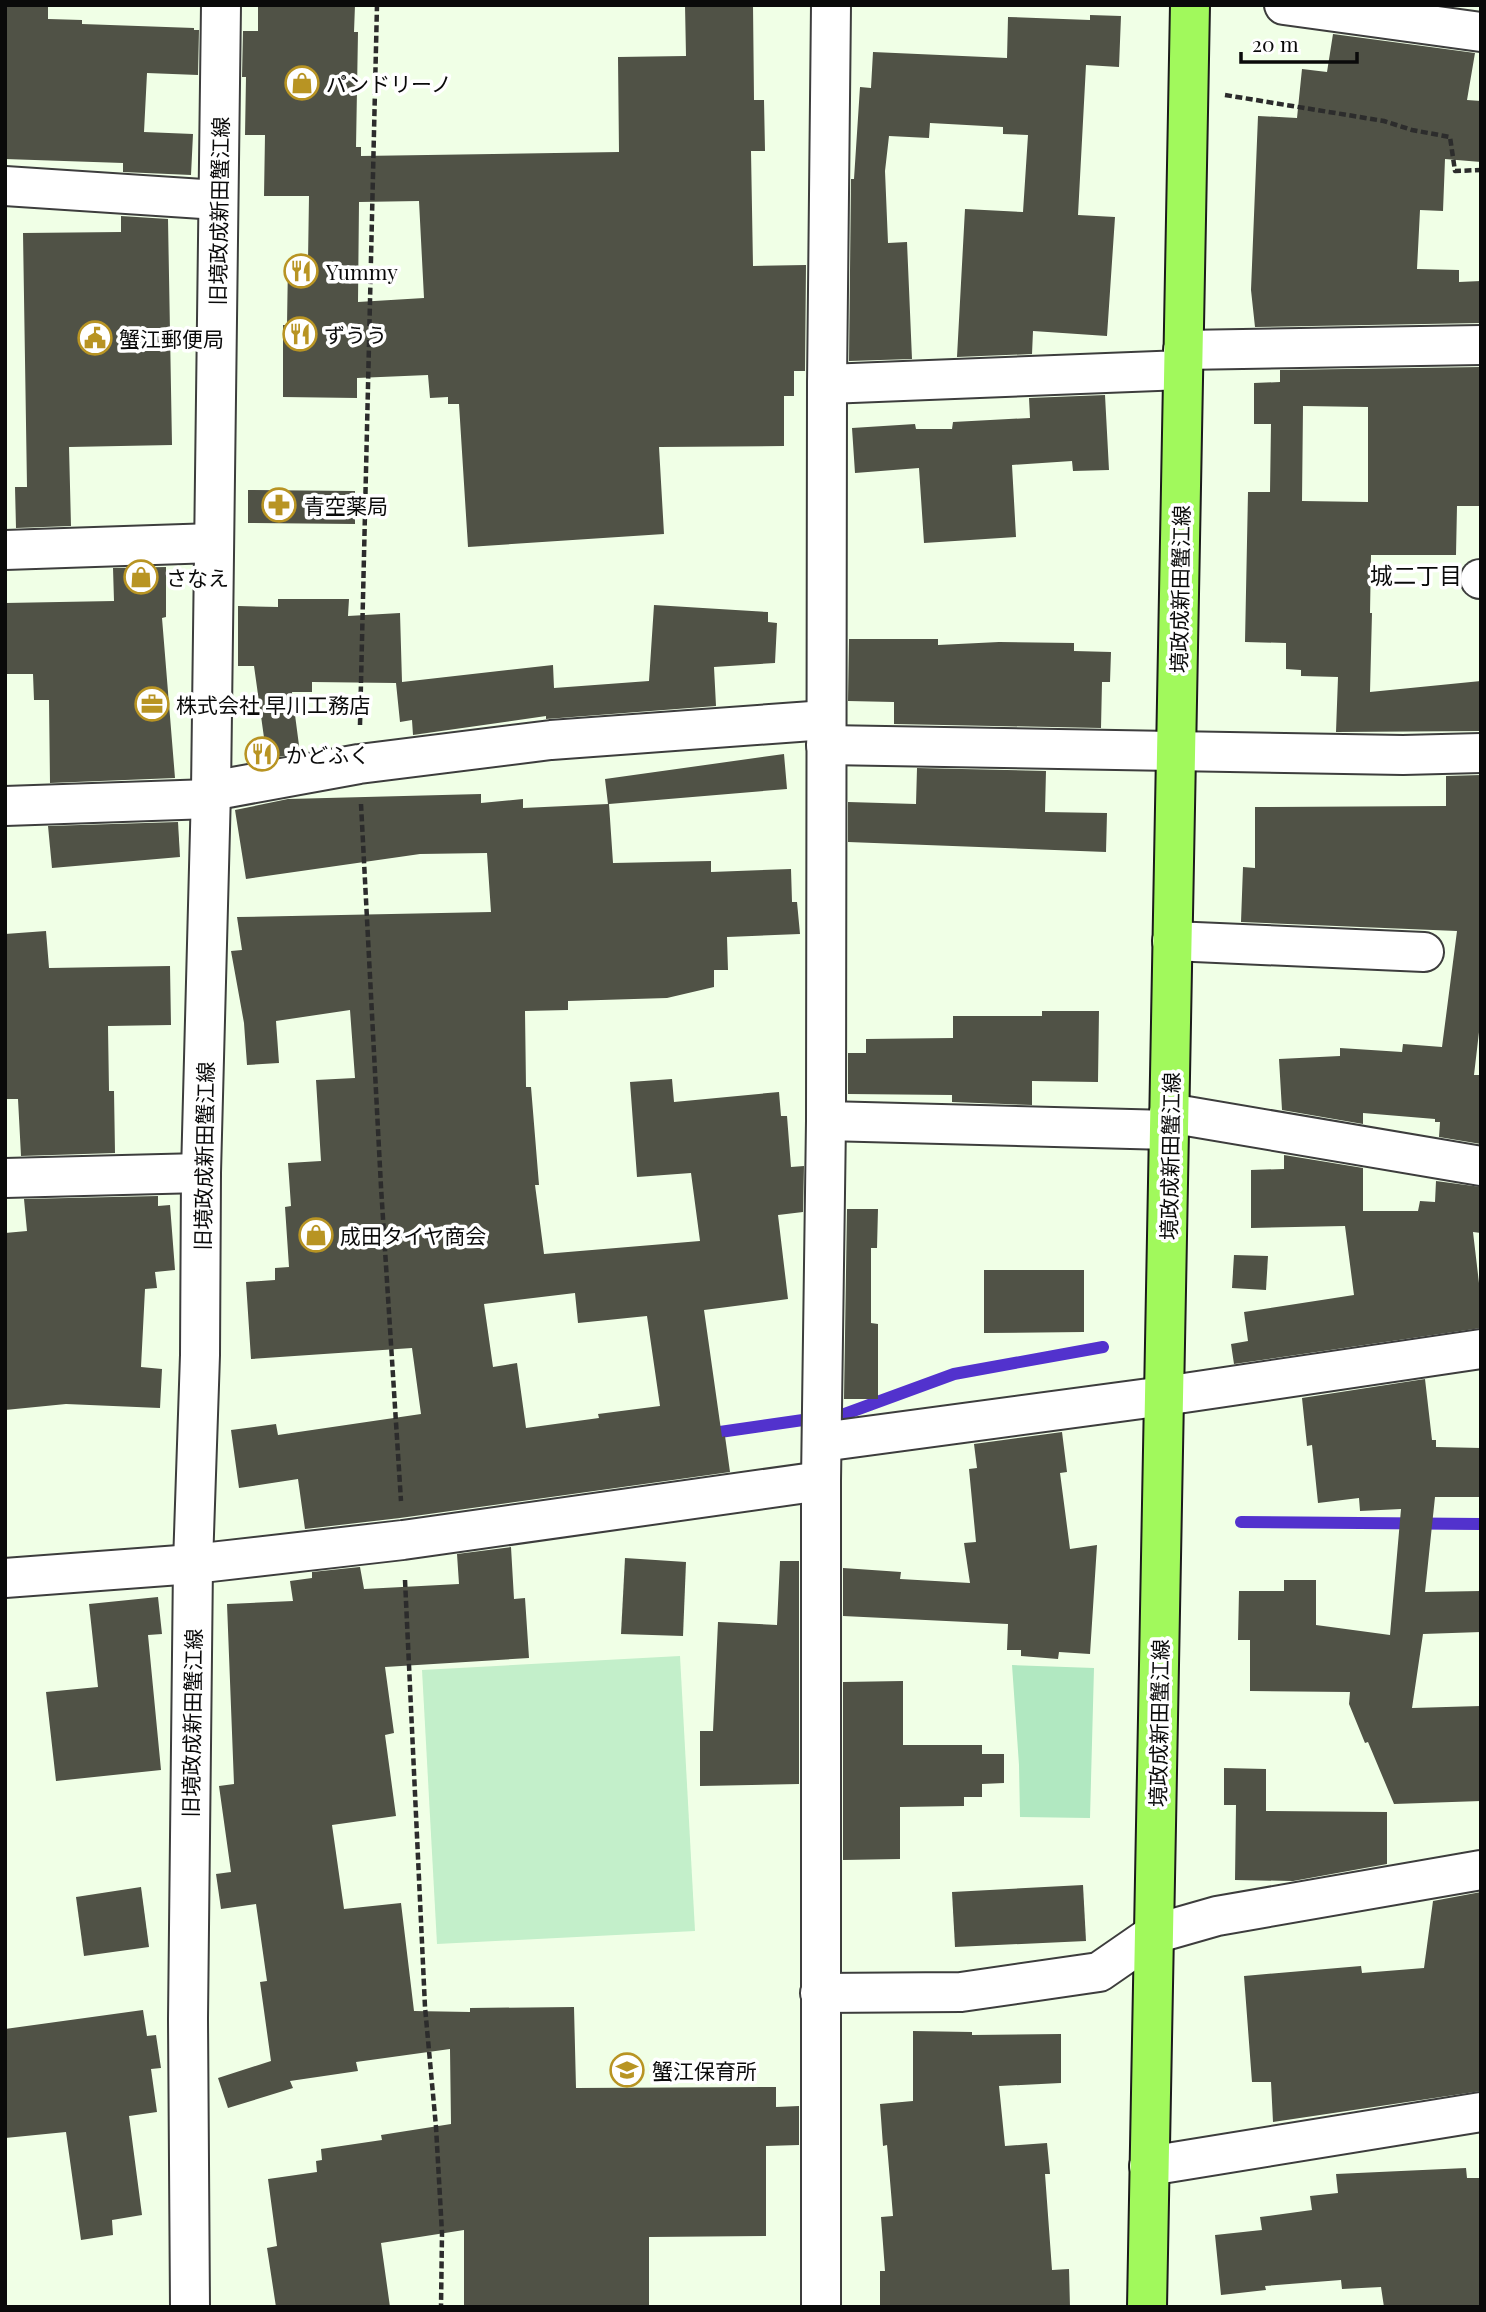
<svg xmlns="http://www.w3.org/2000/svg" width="1486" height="2312" font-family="'Playfair Display','Noto Sans JP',serif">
  <rect width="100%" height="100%" fill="#f0ffe6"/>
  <polygon fill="#b1e8c1" points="1012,1665 1094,1668 1090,1818 1020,1817 1019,1765"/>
  <polygon fill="#c3efca" points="680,1656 695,1931 437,1944 422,1670"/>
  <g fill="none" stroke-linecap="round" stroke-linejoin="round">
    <g stroke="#5232cd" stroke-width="12">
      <polyline points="842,1415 954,1374 1103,1347"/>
      <polyline points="706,1434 803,1420"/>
      <polyline points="1241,1522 1481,1524"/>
    </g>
  </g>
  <g fill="#505246" fill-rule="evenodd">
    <polygon points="5,5 48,5 48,19 82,20 82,24 194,28 194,30 199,30 198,75 147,73 144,132 193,134 191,175 123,172 123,163 5,159"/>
    <path d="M 258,5 L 355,5 L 354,32 L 358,32 L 356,147 L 361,147 L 361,156 L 619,152 L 618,57 L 686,56 L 685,5 L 753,5 L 754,100 L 764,100 L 765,151 L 751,151 L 753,266 L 806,265 L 805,371 L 794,371 L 794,396 L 784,396 L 784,446 L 659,447 L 664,534 L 468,547 L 459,404 L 448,404 L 448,397 L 430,398 L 428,375 L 357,378 L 357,398 L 283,397 L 283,325 L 287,325 L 288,262 L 308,262 L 309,196 L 264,196 L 265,135 L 245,135 L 246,77 L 242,77 L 243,31 L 258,31 ZM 419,201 L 424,298 L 358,302 L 359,202 Z"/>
    <polygon points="1090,15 1121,16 1119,67 1086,65 1078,215 1115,217 1107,336 1033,331 1032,354 957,357 965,209 1023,212 1028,135 1003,134 1003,127 930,123 929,138 889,136 885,171 888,243 907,242 912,359 849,361 851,179 854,179 860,87 871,88 873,52 1007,58 1008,17 1090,20"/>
    <polygon points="1333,34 1475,53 1467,100 1481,101 1481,162 1445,159 1443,211 1420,210 1417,269 1459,270 1459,282 1481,281 1481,323 1255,327 1251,290 1258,116 1297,118 1302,69 1327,72"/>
    <polygon points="121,216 168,219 172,445 69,447 71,526 16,528 15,487 27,487 23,233 121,232"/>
    <path d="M 1481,367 L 1481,506 L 1457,506 L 1456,555 L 1371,555 L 1370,613 L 1372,613 L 1370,692 L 1481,681 L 1481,731 L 1336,732 L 1338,677 L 1301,676 L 1301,670 L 1286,669 L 1286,643 L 1245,642 L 1248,492 L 1270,492 L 1271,424 L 1254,424 L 1254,383 L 1280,382 L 1280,370 ZM 1303,406 L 1368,407 L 1368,502 L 1302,501 Z"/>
    <polygon points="1105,395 1109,470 1073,471 1072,461 1012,465 1016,537 924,543 919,468 855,473 852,428 915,424 916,429 952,429 953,422 1030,418 1029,398"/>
    <polygon points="248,490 355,491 355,524 248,523"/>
    <polygon points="166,567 166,617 162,618 175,778 50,783 49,700 34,700 33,674 5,674 5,603 114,601 113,568"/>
    <polygon points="278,599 349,599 348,616 400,613 402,682 553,665 554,688 649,681 654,605 768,612 768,622 777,623 775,663 714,667 716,706 546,719 546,716 413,735 412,720 400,722 396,683 312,682 312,692 292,692 300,753 267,759 254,666 238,666 238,606 278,607"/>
    <polygon points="849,639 938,639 938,645 999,642 1074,643 1074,651 1111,652 1110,682 1102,682 1101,728 894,724 894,702 848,701"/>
    <path d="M 784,754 L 787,789 L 609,804 L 613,863 L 711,861 L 711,872 L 791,869 L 792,902 L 797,902 L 800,934 L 727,937 L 728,970 L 714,970 L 714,987 L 667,998 L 568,1001 L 568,1010 L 525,1011 L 526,1087 L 531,1087 L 539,1185 L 535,1185 L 544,1254 L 700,1241 L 691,1173 L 637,1177 L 630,1082 L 672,1079 L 674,1102 L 779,1092 L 781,1116 L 787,1116 L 791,1167 L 804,1166 L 803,1212 L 778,1215 L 788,1299 L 704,1310 L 722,1437 L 725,1436 L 730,1472 L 400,1518 L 305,1529 L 298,1479 L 239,1488 L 231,1430 L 276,1424 L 278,1435 L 421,1414 L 412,1348 L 251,1359 L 246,1282 L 275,1280 L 275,1268 L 289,1267 L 285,1207 L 291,1206 L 288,1163 L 321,1161 L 316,1080 L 355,1078 L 350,1010 L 276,1021 L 279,1063 L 247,1065 L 244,1023 L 231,951 L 242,950 L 237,917 L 491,912 L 487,853 L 420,854 L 246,879 L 235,810 L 288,799 L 481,794 L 481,803 L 523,799 L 523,808 L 608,804 L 605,779 ZM 575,1293 L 578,1323 L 647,1316 L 660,1406 L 598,1414 L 599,1418 L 526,1428 L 517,1363 L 493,1367 L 484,1304 Z"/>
    <polygon points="917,768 1046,771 1045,812 1107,813 1106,852 848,842 848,802 916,804"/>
    <polygon points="1481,775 1481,1015 1474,1075 1481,1075 1481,1144 1439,1137 1440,1122 1435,1122 1435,1119 1363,1113 1363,1124 1282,1110 1279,1059 1340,1056 1340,1048 1402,1052 1403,1044 1442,1047 1457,931 1241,922 1243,867 1255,868 1255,807 1446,806 1446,776"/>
    <polygon points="178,822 180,857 52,868 48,826"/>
    <polygon points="46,931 49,968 170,966 171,1025 108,1026 109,1091 114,1091 115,1153 21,1156 18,1099 5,1099 5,934"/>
    <polygon points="1042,1011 1099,1011 1098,1082 1032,1081 1032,1105 952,1102 952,1095 848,1094 848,1053 866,1053 866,1039 953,1038 953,1016 1042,1016"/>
    <polygon points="1284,1155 1363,1168 1363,1211 1418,1211 1420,1201 1435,1202 1436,1181 1481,1187 1481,1233 1473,1232 1481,1300 1481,1328 1234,1364 1231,1344 1248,1341 1244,1312 1354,1295 1345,1226 1251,1228 1251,1170 1284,1169"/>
    <polygon points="158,1196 158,1206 170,1205 175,1270 155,1272 157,1288 145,1289 141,1367 162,1369 160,1408 66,1404 5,1410 5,1233 27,1231 24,1199"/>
    <polygon points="847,1209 878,1209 877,1248 871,1248 871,1323 878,1324 878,1399 844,1399"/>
    <polygon points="1234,1255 1268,1256 1266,1290 1232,1288"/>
    <polygon points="984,1270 1084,1270 1084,1332 984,1333"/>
    <polygon points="1425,1379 1432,1440 1436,1440 1436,1447 1481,1448 1481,1497 1435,1497 1425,1592 1481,1591 1481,1632 1423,1634 1412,1708 1481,1706 1481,1801 1394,1804 1368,1742 1365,1743 1349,1704 1350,1692 1250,1691 1250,1640 1238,1640 1239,1591 1284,1591 1284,1580 1316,1580 1316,1625 1390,1635 1401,1509 1360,1511 1359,1498 1318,1503 1312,1445 1307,1446 1302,1398"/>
    <polygon points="1062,1432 1067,1472 1060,1473 1070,1549 1097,1545 1090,1654 1059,1652 1058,1659 1021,1656 1021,1650 1007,1650 1008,1624 843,1616 843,1568 901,1572 900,1579 970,1583 964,1543 976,1542 969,1469 977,1468 974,1444"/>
    <polygon points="511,1547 514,1599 525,1598 529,1658 385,1667 394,1733 385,1735 396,1816 332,1825 344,1909 401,1903 414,2011 470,2012 470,2008 574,2007 576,2088 776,2087 776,2107 799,2106 799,2145 766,2146 766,2236 649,2237 649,2307 464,2307 464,2230 381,2243 390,2307 276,2307 267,2248 277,2246 268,2179 317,2172 316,2161 322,2160 321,2149 382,2140 381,2135 451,2124 450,2049 356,2062 358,2071 290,2081 293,2088 228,2108 218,2078 271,2061 260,1982 267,1981 256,1904 221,1909 216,1874 231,1872 219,1786 234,1784 227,1604 293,1601 290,1581 312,1578 312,1572 360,1567 364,1589 459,1584 457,1554"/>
    <polygon points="625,1558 686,1562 683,1636 621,1634"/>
    <polygon points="780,1561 799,1561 799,1784 700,1786 700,1731 713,1731 718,1622 777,1625"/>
    <polygon points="158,1597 162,1634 148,1635 161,1770 56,1781 46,1692 98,1687 89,1604"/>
    <polygon points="903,1681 903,1745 982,1745 982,1754 1004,1754 1004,1783 982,1784 982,1797 964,1797 964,1806 900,1807 900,1859 843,1860 843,1682"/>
    <polygon points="1224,1768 1266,1769 1266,1811 1387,1812 1387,1864 1293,1881 1235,1880 1236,1805 1224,1805"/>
    <polygon points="1083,1885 1086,1941 955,1947 952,1892"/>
    <polygon points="141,1887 149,1947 84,1956 76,1897"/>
    <polygon points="1481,1892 1481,2091 1273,2122 1271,2082 1252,2082 1244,1976 1361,1966 1362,1973 1424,1968 1433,1901"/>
    <polygon points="143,2010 147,2036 156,2035 161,2068 151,2069 157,2112 129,2116 142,2215 112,2220 113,2235 81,2240 66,2132 5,2138 5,2029"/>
    <polygon points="913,2031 972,2032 972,2035 1061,2034 1061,2083 999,2086 1005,2146 1047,2143 1050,2174 1045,2174 1052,2270 1069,2269 1070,2307 880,2307 880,2271 885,2271 881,2217 893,2216 887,2145 883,2146 880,2104 913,2101"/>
    <polygon points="1466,2168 1467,2178 1481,2178 1481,2307 1384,2307 1381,2287 1342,2289 1341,2280 1265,2286 1266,2290 1221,2295 1215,2235 1262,2230 1260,2217 1312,2210 1310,2196 1338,2193 1336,2174"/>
  </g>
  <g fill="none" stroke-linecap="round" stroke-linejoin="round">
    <defs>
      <g id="minor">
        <polyline points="1284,5 1481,32"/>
        <polyline points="5,186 218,200"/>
        <polyline points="1183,350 1481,345"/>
        <polyline points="827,384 1183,370"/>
        <polyline points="5,550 214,543"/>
        <polyline points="1480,579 1481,579"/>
        <polyline points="826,745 1403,755 1481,753"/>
        <polyline points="211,791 359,764 551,740 826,720"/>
        <polyline points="5,806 210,799"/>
        <polyline points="1172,941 1424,952"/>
        <polyline points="1169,1113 1481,1166"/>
        <polyline points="826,1121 1169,1130"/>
        <polyline points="5,1178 201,1173"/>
        <polyline points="822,1442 1164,1396 1481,1349"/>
        <polyline points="5,1578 193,1564 403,1540 821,1481"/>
        <polyline points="820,1993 961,1992 1099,1972 1154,1934 1217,1916 1481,1870"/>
        <polyline points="1149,2166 1481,2112"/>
        <polyline points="190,2307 188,2019 193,1564 200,1355 201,1173 211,791 221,5"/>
        <polyline points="821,2307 821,1481 826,1121 827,384 831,5"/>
      </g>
      <polyline id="major" points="1147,2307 1190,5"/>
    </defs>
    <use href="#minor" stroke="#3d3d3d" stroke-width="42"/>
    <use href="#major" stroke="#1b1b1b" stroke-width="42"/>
    <g stroke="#2c2c2c" stroke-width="4.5" stroke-dasharray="7 3.5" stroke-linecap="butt">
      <polyline points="1225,95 1384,121 1412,130 1450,137 1455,171 1481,170"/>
      <polyline points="360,725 377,5"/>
      <polyline points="361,804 381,1187 401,1501"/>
      <polyline points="405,1580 425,2007 436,2127 442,2233 441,2307"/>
    </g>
    <use href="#minor" stroke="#fff" stroke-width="38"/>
    <use href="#major" stroke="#a1f95c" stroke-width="38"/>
  </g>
  <defs>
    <symbol id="shop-ring" viewBox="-11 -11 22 22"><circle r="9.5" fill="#fff" stroke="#b89423" stroke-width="1.5"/><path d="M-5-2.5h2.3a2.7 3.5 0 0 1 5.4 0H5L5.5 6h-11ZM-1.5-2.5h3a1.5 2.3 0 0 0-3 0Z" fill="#b89423"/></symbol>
    <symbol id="restaurant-ring" viewBox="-11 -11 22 22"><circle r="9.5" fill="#fff" stroke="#b89423" stroke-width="1.5"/><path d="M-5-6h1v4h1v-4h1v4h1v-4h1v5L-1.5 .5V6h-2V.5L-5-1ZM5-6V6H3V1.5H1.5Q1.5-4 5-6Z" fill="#b89423"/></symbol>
    <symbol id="civic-ring" viewBox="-11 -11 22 22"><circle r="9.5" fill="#fff" stroke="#b89423" stroke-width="1.5"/><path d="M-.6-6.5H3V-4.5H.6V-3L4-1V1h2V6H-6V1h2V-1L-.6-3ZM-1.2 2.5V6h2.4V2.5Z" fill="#b89423"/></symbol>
    <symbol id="pharmacy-ring" viewBox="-11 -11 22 22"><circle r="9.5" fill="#fff" stroke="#b89423" stroke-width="1.5"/><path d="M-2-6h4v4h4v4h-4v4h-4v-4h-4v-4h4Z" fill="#b89423"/></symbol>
    <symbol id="office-ring" viewBox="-11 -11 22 22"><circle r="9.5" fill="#fff" stroke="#b89423" stroke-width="1.5"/><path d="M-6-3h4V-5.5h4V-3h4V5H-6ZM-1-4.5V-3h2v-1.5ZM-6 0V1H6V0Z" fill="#b89423"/></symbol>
    <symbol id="school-ring" viewBox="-11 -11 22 22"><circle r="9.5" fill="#fff" stroke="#b89423" stroke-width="1.5"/><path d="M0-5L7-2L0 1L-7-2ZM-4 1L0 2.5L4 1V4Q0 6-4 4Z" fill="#b89423"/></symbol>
  </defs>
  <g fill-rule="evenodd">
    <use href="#shop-ring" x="283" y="64" width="38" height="38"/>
    <use href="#restaurant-ring" x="282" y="252" width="38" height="38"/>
    <use href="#restaurant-ring" x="281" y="315" width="38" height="38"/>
    <use href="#civic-ring" x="76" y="319" width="38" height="38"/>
    <use href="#pharmacy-ring" x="260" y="486" width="38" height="38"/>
    <use href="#shop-ring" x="122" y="558" width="38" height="38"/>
    <use href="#office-ring" x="133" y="685" width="38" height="38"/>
    <use href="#restaurant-ring" x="243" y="735" width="38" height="38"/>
    <use href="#shop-ring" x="297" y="1216" width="38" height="38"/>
    <use href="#school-ring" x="608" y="2051" width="38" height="38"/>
  </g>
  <g text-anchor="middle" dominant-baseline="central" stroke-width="7" stroke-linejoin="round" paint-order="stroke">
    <g font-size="21" fill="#0a0a0a" stroke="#fff" text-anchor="start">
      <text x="326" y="83">パンドリーノ</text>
      <text x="326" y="271">Yummy</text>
      <text x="324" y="334">ずうう</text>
      <text x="119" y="338">蟹江郵便局</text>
      <text x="304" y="505">青空薬局</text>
      <text x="166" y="577">さなえ</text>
      <text x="176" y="704">株式会社 早川工務店</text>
      <text x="286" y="754">かどふく</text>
      <text x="340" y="1235">成田タイヤ商会</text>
      <text x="652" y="2070">蟹江保育所</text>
    </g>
    <g font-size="21" fill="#0a0a0a" stroke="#fff">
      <text transform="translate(218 211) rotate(-89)">旧境政成新田蟹江線</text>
      <text transform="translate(1179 589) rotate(-89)">境政成新田蟹江線</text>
      <text transform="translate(203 1156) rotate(-89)">旧境政成新田蟹江線</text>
      <text transform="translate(1169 1156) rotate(-89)">境政成新田蟹江線</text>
      <text transform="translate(191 1723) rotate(-89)">旧境政成新田蟹江線</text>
      <text transform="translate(1158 1723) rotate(-89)">境政成新田蟹江線</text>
    </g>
    <g font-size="23" fill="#0a0a0a" stroke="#fff">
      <text x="1416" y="574">城二丁目</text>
    </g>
  </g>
  <rect width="1486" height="2312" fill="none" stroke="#0a0a0a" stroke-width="14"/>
  <path d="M1241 52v10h116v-10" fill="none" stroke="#0a0a0a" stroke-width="3.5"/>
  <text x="1252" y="52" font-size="21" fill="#0a0a0a" stroke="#ffffff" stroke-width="5" paint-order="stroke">20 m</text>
</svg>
